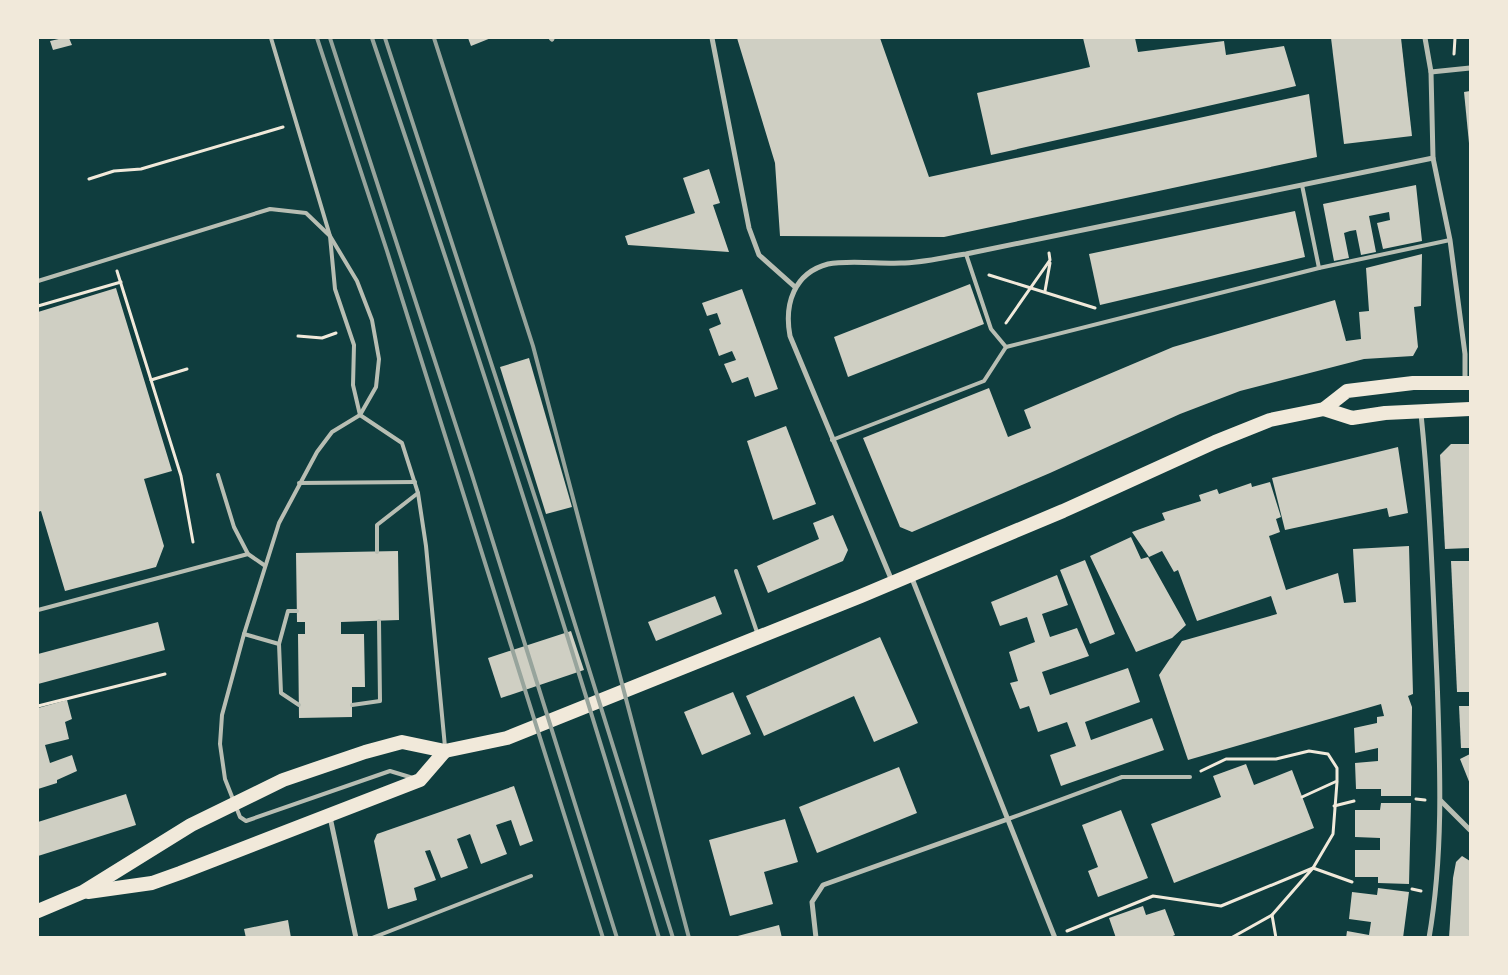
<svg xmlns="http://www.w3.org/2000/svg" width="1508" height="975" font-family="'Varela Round',sans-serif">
  <rect width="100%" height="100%" fill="#0f3d3e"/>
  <g fill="#cfcfc3">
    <polygon points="63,38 69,38 72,45 53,50 50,41"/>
    <polygon points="468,38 491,38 471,46"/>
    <polygon points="737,38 880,38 929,177 1309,94 1317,157 944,237 780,236 775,163"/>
    <polygon points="1083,38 1135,38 1138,52 1224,41 1226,55 1284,46 1296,86 991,155 977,93 1090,67"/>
    <polygon points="1331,38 1401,38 1412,136 1344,144"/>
    <polygon points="1470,91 1470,143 1469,143 1464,92"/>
    <polygon points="709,169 720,203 713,205 729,252 628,245 625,236 695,213 683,178"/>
    <polygon points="1416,185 1422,241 1383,249 1377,223 1390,220 1389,212 1369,216 1376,252 1361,255 1356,230 1350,231 1344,233 1349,258 1334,261 1323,204"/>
    <polygon points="1295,211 1305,257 1100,305 1089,254"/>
    <polygon points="1422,254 1421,306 1414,307 1418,347 1413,356 1364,359 1240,391 1180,414 1050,473 912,532 900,527 863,438 989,388 1008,437 1031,428 1024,410 1173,347 1335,300 1346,341 1361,339 1359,312 1369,311 1366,268"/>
    <polygon points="970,284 984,324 848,377 834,337"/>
    <polygon points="116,288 172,471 144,479 164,546 156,567 65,591 41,511 38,512 38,312"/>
    <polygon points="742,289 778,389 755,397 748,377 732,383 724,364 736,360 732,351 719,356 709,329 721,324 717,313 707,316 702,303"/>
    <polygon points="529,358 572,507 546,514 500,367"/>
    <polygon points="786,426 816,504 773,520 747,441"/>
    <polygon points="1451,444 1470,444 1470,548 1445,549 1440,455"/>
    <polygon points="1398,447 1408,513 1389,517 1387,508 1285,530 1272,478"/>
    <polygon points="1270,482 1281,517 1276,519 1280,532 1269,536 1286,590 1338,573 1344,603 1356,602 1353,549 1409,546 1413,694 1408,696 1412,707 1411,796 1381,796 1381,789 1356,789 1355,763 1378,761 1378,748 1355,753 1354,728 1377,723 1377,717 1384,716 1381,704 1188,760 1159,675 1182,641 1277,614 1271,596 1197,621 1178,570 1174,572 1162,551 1149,557 1132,532 1165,520 1162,513 1201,501 1199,495 1217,489 1219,494 1251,483 1252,487"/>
    <polygon points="833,515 848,550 843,561 768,593 757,566 819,539 813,523"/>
    <polygon points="1131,537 1141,559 1148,557 1186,625 1172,638 1136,652 1090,556"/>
    <polygon points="398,551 399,620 341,622 341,634 364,634 365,687 352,687 352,717 299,718 298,634 305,634 305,622 297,622 296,553"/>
    <polygon points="1085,560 1115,634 1090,644 1060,570"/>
    <polygon points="1451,561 1470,561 1470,692 1457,692"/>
    <polygon points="1057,575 1068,605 1042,614 1050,637 1077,628 1089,656 1042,672 1050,695 1128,668 1140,702 1085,722 1091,740 1152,718 1164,750 1061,786 1050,755 1076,746 1067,722 1038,732 1029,706 1020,709 1010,683 1018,681 1009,652 1035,642 1027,617 1000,626 991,602"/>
    <polygon points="715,596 722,614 656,641 648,622"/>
    <polygon points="158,622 165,650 38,684 38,654"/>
    <polygon points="571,631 584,670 501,698 488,658"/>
    <polygon points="880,637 918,723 874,742 854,696 764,736 746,696"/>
    <polygon points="733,692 751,734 702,755 684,712"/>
    <polygon points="67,700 72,719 65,722 69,739 45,745 50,763 72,755 77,771 57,780 57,783 38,789 38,708"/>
    <polygon points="1459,706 1470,706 1470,748 1461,748"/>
    <polygon points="1470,754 1470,784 1460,759"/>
    <polygon points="1246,764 1254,785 1292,770 1314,828 1174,883 1151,824 1221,797 1213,776"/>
    <polygon points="899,767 917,813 817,853 799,807"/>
    <polygon points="514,786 533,841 520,846 511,820 496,825 507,854 481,864 470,834 457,839 468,868 441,878 430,850 425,851 436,880 414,888 417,900 388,909 374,841 377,834"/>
    <polygon points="126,794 136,825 38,856 38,822"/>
    <polygon points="1381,803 1411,803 1409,884 1378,883 1378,877 1355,877 1355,850 1380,850 1380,838 1355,837 1355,810 1380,810"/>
    <polygon points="1121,810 1148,878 1098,897 1088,871 1098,867 1082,825"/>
    <polygon points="785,819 798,862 764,872 773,904 730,916 709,840"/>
    <polygon points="1462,856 1470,861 1470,938 1449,938 1453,878 1456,862"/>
    <polygon points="1378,888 1409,892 1403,938 1346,938 1347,931 1369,935 1371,922 1349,919 1352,892 1377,895"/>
    <polygon points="1143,906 1146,915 1165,909 1175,935 1168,938 1116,938 1109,918"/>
    <polygon points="288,920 291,938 246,938 244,929"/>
    <polygon points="779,925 782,938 734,938 734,937"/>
  </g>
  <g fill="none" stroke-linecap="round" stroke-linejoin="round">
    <g stroke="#f1e9da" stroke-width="3">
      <polyline points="1454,54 1455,38"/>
      <polyline points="89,179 114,171 141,169 283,127"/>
      <polyline points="117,271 181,476 193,542"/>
      <polyline points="989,275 1095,308"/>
      <polyline points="1045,291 1050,263"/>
      <polyline points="38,306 121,282"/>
      <polyline points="1006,323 1050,260 1049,253"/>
      <polyline points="298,336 322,338 336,333"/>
      <polyline points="151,380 187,369"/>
      <polyline points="38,706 165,674"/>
      <polyline points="1201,771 1226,759 1276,759 1309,751 1328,754 1337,768 1337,781 1302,797"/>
      <polyline points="1416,799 1425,800"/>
      <polyline points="1334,806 1354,801"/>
      <polyline points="1412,889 1421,891"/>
      <polyline points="1067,931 1153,896 1221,906 1313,868 1352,882"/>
      <polyline points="1231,938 1272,915"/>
      <polyline points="1276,938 1272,915 1313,868 1333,834 1337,782"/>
    </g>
    <g stroke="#b8beb3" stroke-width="4">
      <polyline points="271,38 330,236 335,289 354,345 353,385 360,415 402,443 418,493 426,546 445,747"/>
      <polyline points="1302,185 1319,268"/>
      <polyline points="966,254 991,329 1006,347"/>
      <polyline points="38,281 270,209 306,213 330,236 357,281 372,320 379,359 376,387 360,415 332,432 317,452 279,523 244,634 222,715 220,744 225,779 240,817 246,821 390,771 413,778"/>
      <polyline points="832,440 984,381 1006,347 1319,268 1450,240"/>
      <polyline points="218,475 234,527 248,554 264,565"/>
      <polyline points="299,483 415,482"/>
      <polyline points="377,552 377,525 418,493"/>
      <polyline points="736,571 758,635"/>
      <polyline points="38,610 248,554"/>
      <polyline points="297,611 288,611 279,644 281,693 299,705"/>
      <polyline points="244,634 279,644"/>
      <polyline points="352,705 380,701 379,621"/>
      <polyline points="1008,819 1122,777 1190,777"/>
      <polyline points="372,938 531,876"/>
    </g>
    <g stroke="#b8beb3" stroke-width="5">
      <polyline points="551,38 552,39"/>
      <polyline points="712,38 749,228 759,255 795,287"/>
      <polyline points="1425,38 1431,72 1433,158 1450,240 1465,354 1465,382"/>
      <polyline points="1431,72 1470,68"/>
      <path d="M 1421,414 C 1430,501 1433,590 1437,678 C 1440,765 1444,851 1429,938"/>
      <polyline points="911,576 1055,938"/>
      <path d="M 892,581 L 790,336 C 784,304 794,273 828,264 C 847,260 881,264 901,263 C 922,263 945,257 966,254 L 1433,158"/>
      <polyline points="1441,801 1470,830"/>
      <polyline points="330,817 356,938"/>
      <polyline points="816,938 812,902 823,885 1008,819"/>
    </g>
    <g stroke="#f1e9da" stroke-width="14">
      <polyline points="1324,409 1352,418 1385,413 1470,409"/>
      <polyline points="88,892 152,883 180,873 420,780 445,751"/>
      <polyline points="38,911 83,892 191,825 283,780 365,752 402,742 445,751 507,738 861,596 1063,511 1215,442 1270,420 1324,409 1347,391 1413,383 1470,383"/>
    </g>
    <g stroke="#97a49c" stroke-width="4">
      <polyline points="317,38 387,251 603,938"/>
      <polyline points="330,38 472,475 617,938"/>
      <path d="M 372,38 C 473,336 570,636 659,938"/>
      <polyline points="385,38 543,522 673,938"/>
      <polyline points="434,38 533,346 689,938"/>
    </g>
  </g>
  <rect width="1508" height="975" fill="none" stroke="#f1e9da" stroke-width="78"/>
</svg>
